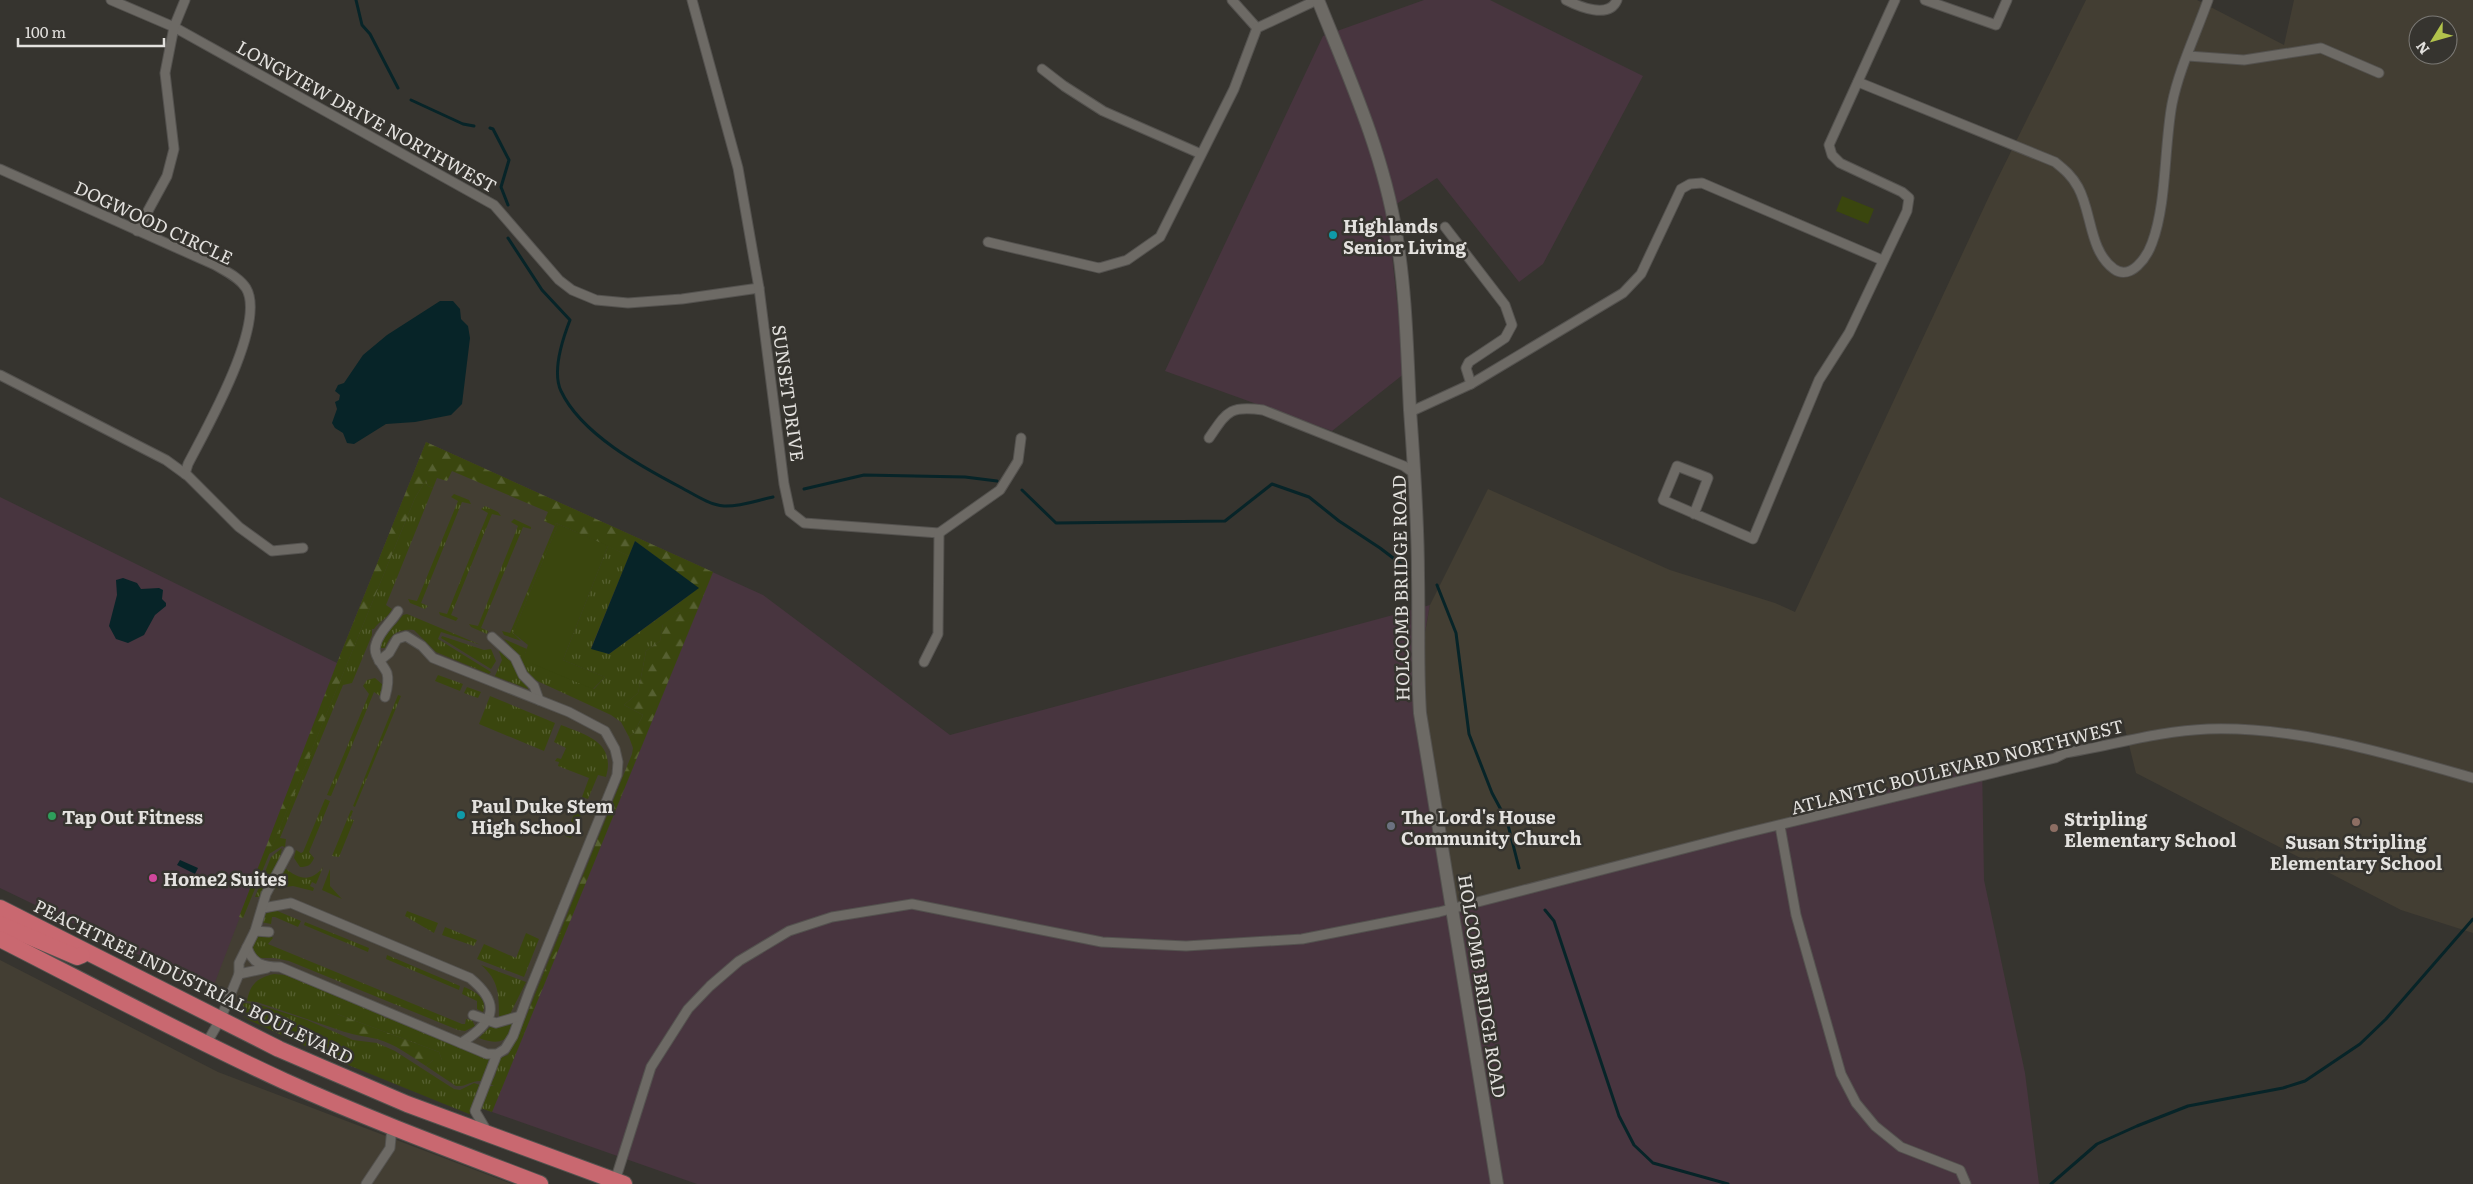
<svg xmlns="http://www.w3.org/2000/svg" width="2473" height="1184" font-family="Literata,serif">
  <defs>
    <pattern id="grass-tufts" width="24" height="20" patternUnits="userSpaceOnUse" patternTransform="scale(1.25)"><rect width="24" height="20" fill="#3a460e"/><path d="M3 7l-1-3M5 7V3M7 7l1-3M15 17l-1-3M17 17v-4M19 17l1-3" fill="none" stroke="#566031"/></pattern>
    <pattern id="forest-firs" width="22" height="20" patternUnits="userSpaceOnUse" patternTransform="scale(1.25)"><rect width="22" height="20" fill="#3a460e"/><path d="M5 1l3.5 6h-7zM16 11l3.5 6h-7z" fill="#566031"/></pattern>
  </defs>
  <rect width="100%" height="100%" fill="#36342f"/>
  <g fill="#48353f">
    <polygon points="1424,0 1490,0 1643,76 1543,264 1519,282 1437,178 1387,210 1405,373 1332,431 1165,371 1323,36"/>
    <polygon points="426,442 763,595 950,735 1430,605 1413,699 1791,817 1982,761 1984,880 2025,1073 2039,1184 697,1184 364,1067 191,980 0,888 0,497 337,663"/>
  </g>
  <g fill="#433e33" fill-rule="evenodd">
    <path d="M 2086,0 L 2197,0 L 2284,45 L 2294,0 L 2473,0 L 2473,933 L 2401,910 L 2136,773 L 2124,725 L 2053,747 L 1982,761 L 1791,817 L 1524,888 L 1448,905 L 1413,699 L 1430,605 L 1488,489 L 1670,570 L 1775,603 L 1795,612 L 1993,188 ZM 2418,25 L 2448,25 L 2448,55 L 2418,55 Z"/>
    <polygon points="426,442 713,572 492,1112 364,1067 212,990 337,663"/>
    <polygon points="0,960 218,1072 512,1184 0,1184"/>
  </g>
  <g fill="url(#grass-tufts)">
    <path d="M 426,480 L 428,486 L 433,488 L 386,605 L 392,609 C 388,618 379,621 374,629 L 372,629 L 372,635 L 352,683 L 343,685 L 280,838 L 286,839 L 285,847 L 282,846 L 269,854 L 415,498 Z"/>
    <polygon points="454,494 469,500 471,504 462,502 421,603 428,606 425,609 410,603 408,599 417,601 458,501 451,497"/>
    <polygon points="485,506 498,512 501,516 492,514 451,615 458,618 456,621 440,615 439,612 447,614 488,513 481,509"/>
    <polygon points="514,519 531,527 531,529 523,527 481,628 488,631 487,634 471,627 469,624 478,626 518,526 511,522"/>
    <polygon points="556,523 558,524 513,633 521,641 504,635 502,631 510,633"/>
    <polygon points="608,546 629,556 591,648 609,654 679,603 679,612 663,624 660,641 646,651 638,693 624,705 643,715 634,733 629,737 621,722 611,715 533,679 527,674 516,653 504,639 527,649 525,654 594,689 605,677 563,660"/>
    <path d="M 407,614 L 481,645 L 441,632 L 438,639 L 491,672 L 489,674 L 436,652 L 414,630 C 399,628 390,634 385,648 L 380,648 L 379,645 L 387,630 L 396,624 L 403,615 Z"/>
    <polygon points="442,636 484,650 491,649 496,661 491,669 441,638"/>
    <polygon points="498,648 510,657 516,672 528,686 528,689 495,676 502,660"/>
    <polygon points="438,675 463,684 460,691 435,681"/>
    <polygon points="375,678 383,685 380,696 374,692 331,796 327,795 369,694 363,686 367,680"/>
    <polygon points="467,687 481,692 478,698 464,693"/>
    <polygon points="398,695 401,696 355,807 353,806"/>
    <polygon points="490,696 555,723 544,751 479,724"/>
    <path d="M 561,725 C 586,735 616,742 606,777 L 598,775 L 588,799 L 582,797 L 589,778 L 558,766 L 559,762 L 555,761 L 557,758 L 561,759 L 566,748 L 554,742 Z"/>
    <path d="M 325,799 L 330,801 L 309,852 L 314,858 C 311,865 308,867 300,867 L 294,858 L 296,850 L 301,853 L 303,852 Z"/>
    <polygon points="580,800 586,803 571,838 565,836"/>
    <polygon points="351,810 353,811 350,819 354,820 339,857 332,856"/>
    <polygon points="282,848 278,865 259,897 255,897 271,857"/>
    <path d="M 323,867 L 316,884 L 312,882 L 310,886 L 314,888 L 313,891 L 293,886 L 271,889 L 283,869 L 285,868 C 299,880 312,882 323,867 Z"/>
    <polygon points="330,869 330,886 342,899 322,890"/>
    <polygon points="275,910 301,921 298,927 275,917 272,917 271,924 261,922 265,914"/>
    <polygon points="407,911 438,923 434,933 405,916"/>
    <polygon points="305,922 369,948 368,952 304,925"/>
    <polygon points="445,927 477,940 474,946 442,935"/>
    <polygon points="526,933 539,939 524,977 477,959 484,944 516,958"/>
    <polygon points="259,935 272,937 273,938 268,944 462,1024 465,1024 466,1019 472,1020 475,1026 465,1031 458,1030 289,961 274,958 260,958 252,952 252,944"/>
    <polygon points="387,955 460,986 459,990 386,959"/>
    <path d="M 481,965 L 526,982 L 510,1014 L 499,1017 C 499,995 499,980 481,965 Z"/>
    <path d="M 274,974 L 285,975 L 382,1015 L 386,1019 L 387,1017 L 477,1053 L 481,1058 L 481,1056 L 490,1057 L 482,1081 C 472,1080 466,1087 456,1086 L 426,1066 L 433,1060 L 442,1060 L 439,1052 L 337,1014 L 342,1024 L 339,1030 L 257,1002 L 247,1001 C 250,984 257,978 274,974 Z"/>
    <path d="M 464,987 C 475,991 488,999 483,1012 L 477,1009 L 477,1001 L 462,994 Z"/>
    <polygon points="243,1003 257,1004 307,1020 353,1040 377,1043 395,1051 454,1089 460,1090 474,1083 480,1085 471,1113 469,1114 331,1058 249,1020 243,1016 248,1017 249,1015 244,1011"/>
    <path d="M 516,1021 C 508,1042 500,1046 479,1038 L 493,1024 Z"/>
    <polygon points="520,1032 524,1034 492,1112 480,1108 488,1086 494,1086 490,1084 495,1076 500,1058 508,1055"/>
  </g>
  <g fill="url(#forest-firs)">
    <polygon points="426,442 713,572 524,1034 520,1032 632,754 633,748 629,737 634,733 643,715 624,705 638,693 646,651 660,641 663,623 679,612 679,603 698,588 635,541 629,556 556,523 555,526 544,521 548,512 452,471 447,481 437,478 433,488 428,486 426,480 415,498 243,918 239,917 337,663"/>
    <path d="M 337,1014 L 439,1052 L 442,1060 L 433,1060 L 426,1066 C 411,1056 395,1044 377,1039 C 364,1036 352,1035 339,1030 L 341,1024 L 334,1016 Z"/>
  </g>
  <g fill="#3a460e">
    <polygon points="1842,196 1874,209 1868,224 1836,211"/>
    <polygon points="558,524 608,546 563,660 605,677 593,689 533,664 525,654 528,645 513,633"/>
  </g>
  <g fill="#072428">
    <polygon points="440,301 453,301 460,309 461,319 468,326 470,338 462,404 451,415 415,422 386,424 354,444 347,443 343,433 335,428 332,423 337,409 335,402 339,400 340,395 335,391 338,385 344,383 363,355 387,335"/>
    <polygon points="635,541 699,588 609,654 591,649"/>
    <polygon points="123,578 137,583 141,589 159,588 163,590 162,599 166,603 166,606 155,615 144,635 128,643 116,639 109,626 117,595 116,580"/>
    <polygon points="180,860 198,868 195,874 177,865"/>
  </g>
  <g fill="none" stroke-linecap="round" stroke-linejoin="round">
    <g stroke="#072428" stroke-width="3">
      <polyline points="356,0 362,25 370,34 398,88"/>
      <polyline points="411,100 463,124 474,126"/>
      <polyline points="490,128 493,129 509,160 501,187 508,205"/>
      <path d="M 508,238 L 542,290 L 570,320 C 563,338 552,372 561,391 C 581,434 642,467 682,488 C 695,495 710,505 724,506 C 740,507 758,500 773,497"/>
      <polyline points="804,489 864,475 965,477 997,481"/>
      <polyline points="1022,490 1056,523 1225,521 1272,484 1309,497 1339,521 1380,548 1405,567"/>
      <polyline points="1437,585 1456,633 1469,734 1492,793 1507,821 1519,868"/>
      <polyline points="1545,910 1554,921 1619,1116 1634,1145 1653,1163 1728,1184"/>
      <polyline points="2051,1184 2097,1144 2137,1126 2188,1106 2283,1088 2305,1081 2360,1044 2386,1019 2473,919"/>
    </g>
    <defs>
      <g id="street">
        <polyline points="111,0 174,27 494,205 559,280 572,290 596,300 628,303 682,299 759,288"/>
        <polyline points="692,0 738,168 759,288 784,484 790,512 804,523 939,533 1000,490 1018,461 1021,438"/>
        <polyline points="1232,0 1257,28"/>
        <path d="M 1566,0 C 1580,7 1609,19 1617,0"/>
        <polyline points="1925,0 1996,25 2007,0"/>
        <polyline points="2188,56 2244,60 2321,48 2379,73"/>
        <polyline points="1042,69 1064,86 1103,111 1201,154"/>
        <path d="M 1858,82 L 2055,162 C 2065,170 2072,176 2078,187 C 2092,212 2089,251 2114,269 C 2131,281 2147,257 2152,243 C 2167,203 2164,147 2172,104 C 2179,69 2196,34 2208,0"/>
        <path d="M 0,169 L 215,265 C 225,271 239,277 246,288 C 267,323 206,429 188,464 L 185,474"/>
        <polyline points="1445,227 1505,305 1512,325 1505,338 1469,362 1466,368 1471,384"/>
        <polyline points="137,231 167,176 174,149 165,73 174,27 185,0"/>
        <polyline points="988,242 1099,268 1127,260 1160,237 1234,89 1257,28 1317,0"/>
        <polyline points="0,375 166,460 188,476 239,527 272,551 303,548"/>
        <polyline points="1410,412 1471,384 1623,293 1641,274 1681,189 1690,184 1702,183 1882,260"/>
        <path d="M 1209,438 C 1227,412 1229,405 1263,410 L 1404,466 L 1415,474"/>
        <polyline points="1694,514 1708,478 1677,466 1663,500 1753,539 1819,380 1849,333 1907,211 1909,198 1902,192 1840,163 1832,155 1829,145 1895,0"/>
        <polyline points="492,637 515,658 523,675 534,686 539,700"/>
        <polyline points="924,662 938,634 939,533"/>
        <path d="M 385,697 C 387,690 389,680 387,673 C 383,664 372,655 376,644 C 380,630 391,623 398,611"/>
        <polyline points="1780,826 1796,915 1841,1074 1856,1103 1875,1126 1901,1147 1960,1170 1966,1184"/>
        <path d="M 263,908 L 291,903 L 470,978 C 503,1005 493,1023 461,1043"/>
        <polyline points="255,931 269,932"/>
        <path d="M 247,947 C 252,964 263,967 280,967 L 487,1054 L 497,1054 L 505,1049 L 513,1036 L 529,992 L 617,775 L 618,762 L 615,749 L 605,731 L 569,712 L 433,658 L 422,646 L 406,636 L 397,639 L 389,653 L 379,661"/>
        <polyline points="267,968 239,974 239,963 255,931 266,894 289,851"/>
        <polyline points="473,1015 496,1023 520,1016"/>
        <polyline points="206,1044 220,1020 239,974"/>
        <polyline points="488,1133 475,1111 497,1054"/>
        <polyline points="366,1184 390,1148 392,1127"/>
        <path d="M 614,1184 L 651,1067 L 688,1009 L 710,986 L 739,961 L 789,931 L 832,917 L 912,904 L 1102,942 L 1186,946 L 1302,939 L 1439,912 L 1737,835 L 2055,758 L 2065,753 C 2113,745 2159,731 2208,729 C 2297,726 2389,754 2473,778"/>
      </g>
      <path id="secondary" d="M 1318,0 C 1348,75 1383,152 1396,233 C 1406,291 1407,351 1410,410 C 1414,465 1418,521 1418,576 C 1419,622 1417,667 1420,713 L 1497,1184"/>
      <g id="highway">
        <polyline points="0,908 279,1049 407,1104 624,1184"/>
        <polyline points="0,924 77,957 82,955"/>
        <path d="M 0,939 C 94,987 188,1037 284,1081 C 368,1119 454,1151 540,1184"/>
      </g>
    </defs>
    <use href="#street" stroke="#54524f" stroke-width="11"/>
    <use href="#secondary" stroke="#54524f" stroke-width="14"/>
    <use href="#highway" stroke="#54524f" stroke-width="18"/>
    <use href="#street" stroke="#6d6a65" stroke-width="9"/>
    <use href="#secondary" stroke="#6d6a65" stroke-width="12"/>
    <use href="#highway" stroke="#c96870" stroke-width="16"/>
  </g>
  <g fill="#0f9aa8" stroke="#36342f" stroke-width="2">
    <circle cx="1333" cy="235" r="5"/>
    <circle cx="461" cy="815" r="5"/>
  </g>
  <circle fill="#2e9e5b" stroke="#36342f" stroke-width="2" cx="52" cy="816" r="5"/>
  <g fill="#8d6e63" stroke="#36342f" stroke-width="2">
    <circle cx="2356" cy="822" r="5"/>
    <circle cx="2054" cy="828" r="5"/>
  </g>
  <circle fill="#6b7280" stroke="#36342f" stroke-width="2" cx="1391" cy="826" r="5"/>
  <circle fill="#d1479c" stroke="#36342f" stroke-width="2" cx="153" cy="878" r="5"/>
  <g text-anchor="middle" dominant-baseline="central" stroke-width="5" stroke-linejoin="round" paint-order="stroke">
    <g font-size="18" fill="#e3e1de" stroke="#36342f">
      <text transform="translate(367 116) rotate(29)">LONGVIEW DRIVE NORTHWEST</text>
      <text transform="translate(154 222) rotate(25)">DOGWOOD CIRCLE</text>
      <text transform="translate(789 393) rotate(82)">SUNSET DRIVE</text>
      <text transform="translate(1400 588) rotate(-91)">HOLCOMB BRIDGE ROAD</text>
      <text transform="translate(1957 766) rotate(-14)">ATLANTIC BOULEVARD NORTHWEST</text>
      <text transform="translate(194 981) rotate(26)">PEACHTREE INDUSTRIAL BOULEVARD</text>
      <text transform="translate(1483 986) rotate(81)">HOLCOMB BRIDGE ROAD</text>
    </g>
    <g font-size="18" font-weight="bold" fill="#e3e1de" stroke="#36342f" text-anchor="start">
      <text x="1343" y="225">Highlands<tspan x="1343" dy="21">Senior Living</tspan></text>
      <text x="471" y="805">Paul Duke Stem<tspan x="471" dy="21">High School</tspan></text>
      <text x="62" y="816">Tap Out Fitness</text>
      <text x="1401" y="816">The Lord's House<tspan x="1401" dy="21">Community Church</tspan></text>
      <text x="2064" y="818">Stripling<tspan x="2064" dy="21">Elementary School</tspan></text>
      <text x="2356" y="841" text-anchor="middle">Susan Stripling<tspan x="2356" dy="21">Elementary School</tspan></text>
      <text x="163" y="878">Home2 Suites</text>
    </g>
  </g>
  <g transform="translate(2433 40) rotate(233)"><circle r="24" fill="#36342f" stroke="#7b7975"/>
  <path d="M0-4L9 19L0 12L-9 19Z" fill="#b2c34c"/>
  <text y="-8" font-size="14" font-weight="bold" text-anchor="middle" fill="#e3e1de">N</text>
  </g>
  <path d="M18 38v8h146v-8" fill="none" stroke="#e3e1de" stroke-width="2.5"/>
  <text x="25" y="38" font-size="15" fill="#e3e1de" stroke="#36342f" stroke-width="4" paint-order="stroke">100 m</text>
</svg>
